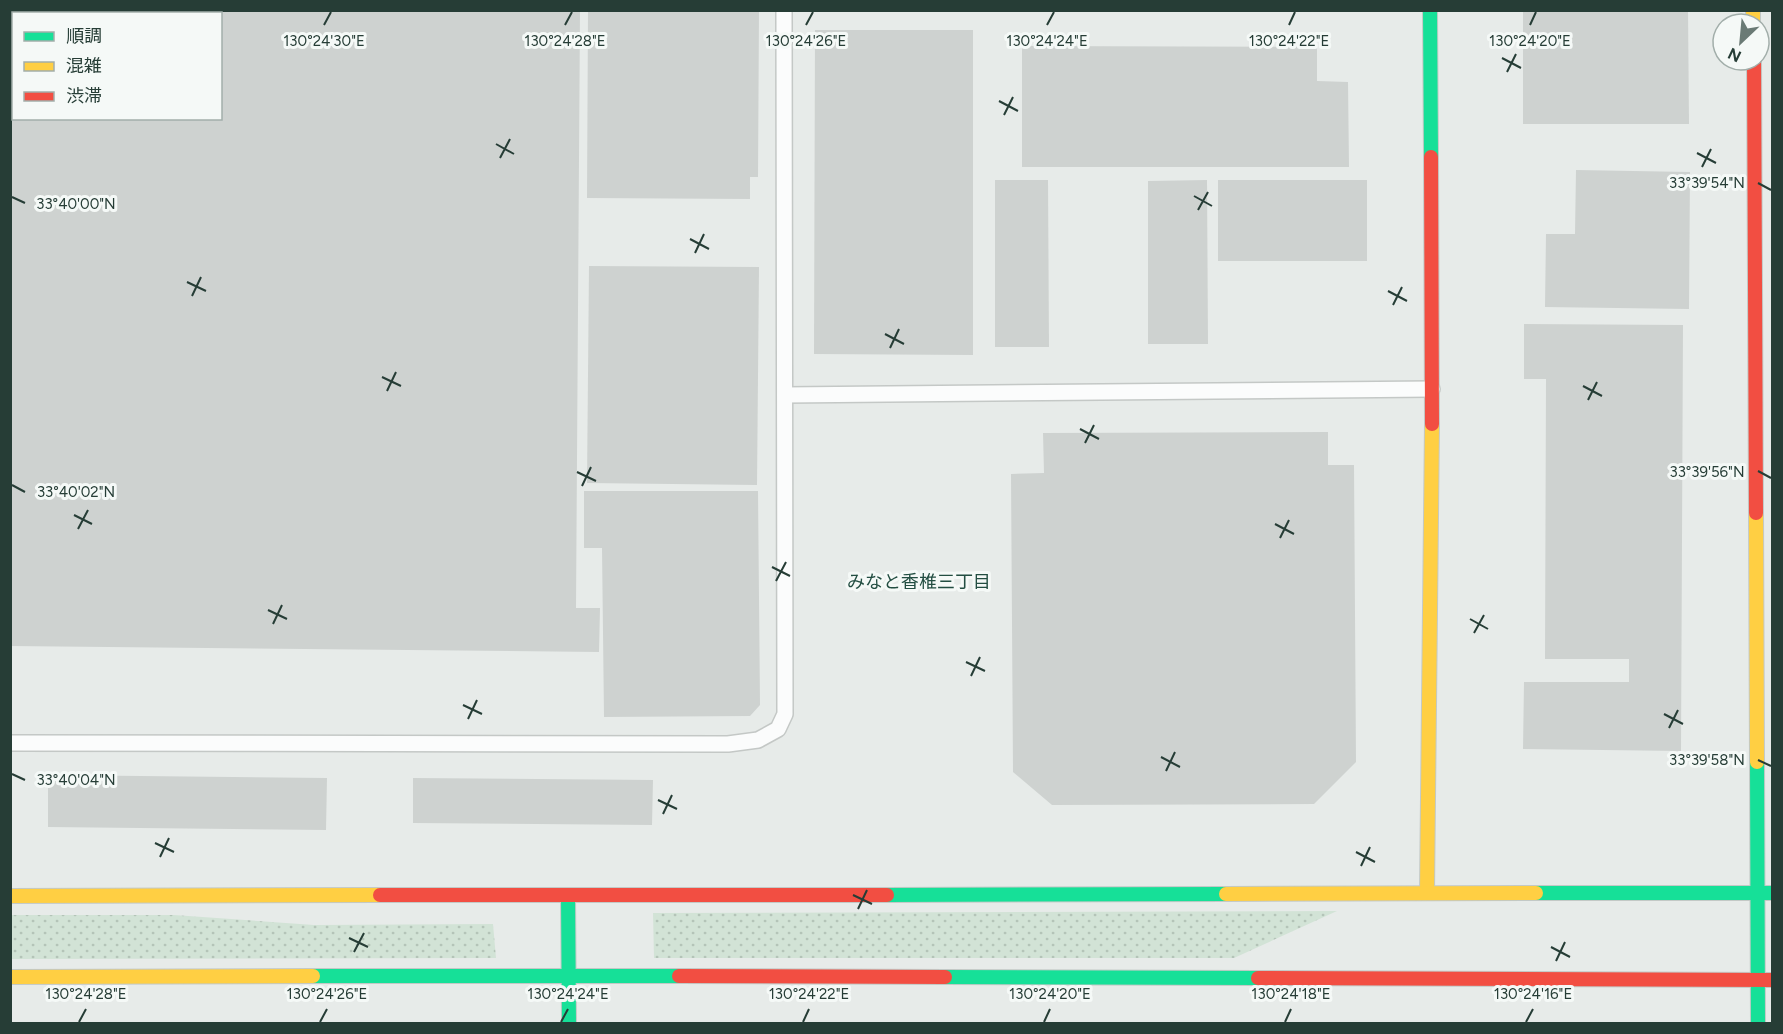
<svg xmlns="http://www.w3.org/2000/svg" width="1783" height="1034" font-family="Figtree,'Noto Sans JP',sans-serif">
  <defs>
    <pattern id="grass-dots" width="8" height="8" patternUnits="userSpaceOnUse" patternTransform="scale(1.5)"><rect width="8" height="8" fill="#d2e3d6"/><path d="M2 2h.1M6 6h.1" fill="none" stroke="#b4c4b8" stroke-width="1.8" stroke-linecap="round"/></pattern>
  </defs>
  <rect width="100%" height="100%" fill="#e7ebe9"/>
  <g fill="url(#grass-dots)">
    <polygon points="1337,911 1234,958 654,958 653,913"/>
    <polygon points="10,915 174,915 314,925 493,924 496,958 11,959"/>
  </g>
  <g fill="#ced2d0" fill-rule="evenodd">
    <path d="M 10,10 L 580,10 L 576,608 L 600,608 L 599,652 L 10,646 ZM 14,14 L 220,14 L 220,118 L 14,118 Z"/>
    <polygon points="588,10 759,10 758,177 750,177 750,199 587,198"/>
    <polygon points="1523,10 1688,10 1689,124 1523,124"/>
    <polygon points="815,30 973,30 973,355 814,354"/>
    <polygon points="1022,46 1317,47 1317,81 1348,82 1349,167 1022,167"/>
    <polygon points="1576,170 1690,172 1689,309 1545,307 1546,234 1575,234"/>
    <polygon points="995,180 1048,180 1049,347 995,347"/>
    <polygon points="1207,180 1208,344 1148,344 1148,181"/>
    <rect x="1218" y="180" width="149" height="81"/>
    <polygon points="589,266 759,267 757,485 587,483"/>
    <polygon points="1524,324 1683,325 1681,751 1523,749 1524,682 1629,682 1629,659 1545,659 1546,379 1524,379"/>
    <polygon points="1328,432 1328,465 1354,465 1356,762 1314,804 1052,805 1013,772 1011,474 1044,473 1043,433"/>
    <polygon points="584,491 758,491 760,705 750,716 604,717 602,548 584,548"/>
    <polygon points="48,775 327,778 326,830 48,827"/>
    <polygon points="413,778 653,780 652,825 413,823"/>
  </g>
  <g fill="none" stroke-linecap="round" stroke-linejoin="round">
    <defs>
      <g id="lane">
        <polyline points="785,395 1432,389"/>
        <polyline points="10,743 728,744 758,740 778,729 785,714 784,10"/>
      </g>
      <g id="fast">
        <polyline points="1430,10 1431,157"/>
        <polyline points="1757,762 1758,1024"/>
        <polyline points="1536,893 1772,893"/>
        <polyline points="568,895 569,1024"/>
        <polyline points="887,895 1226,894"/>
        <polyline points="313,976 679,976"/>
        <polyline points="945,977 1258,978"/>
      </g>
      <g id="slow">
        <polyline points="1753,10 1753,24"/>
        <polyline points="1756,513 1757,762"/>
        <polyline points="1427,892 1432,424"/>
        <polyline points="1226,894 1536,893"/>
        <polyline points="10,896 380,895"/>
        <polyline points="10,977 313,976"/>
      </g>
      <g id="jam">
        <polyline points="1754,60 1756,513"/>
        <polyline points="1431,157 1432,424"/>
        <polyline points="380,895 887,895"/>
        <polyline points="679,976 945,977"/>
        <polyline points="1258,978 1772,980"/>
      </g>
    </defs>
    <use href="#lane" stroke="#c4c8c6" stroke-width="18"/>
    <use href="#fast" stroke="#c3c9c6" stroke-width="16"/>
    <use href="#slow" stroke="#c3c9c6" stroke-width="16"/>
    <use href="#jam" stroke="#c3c9c6" stroke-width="16"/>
    <use href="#lane" stroke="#fbfcfc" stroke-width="15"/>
    <use href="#fast" stroke="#16e098" stroke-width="14"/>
    <use href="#slow" stroke="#ffcf43" stroke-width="14"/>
    <use href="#jam" stroke="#f24e42" stroke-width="14"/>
  </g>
  <path fill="none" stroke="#263d36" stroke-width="2" d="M 324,25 L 331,12M 565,25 L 572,12M 806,25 L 813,12M 1047,25 L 1054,12M 1289,25 L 1295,12M 1530,25 L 1536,12M 1502,58 L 1521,68M 1507,72 L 1516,54M 999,101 L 1018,111M 1004,115 L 1013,97M 496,144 L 514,154M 1697,153 L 1716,163M 500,158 L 510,139M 1702,167 L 1711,149M 1758,183 L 1771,190M 1194,196 L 1212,206M 12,197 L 25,203M 1198,210 L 1208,192M 690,239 L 709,249M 695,253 L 704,234M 187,282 L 206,291M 1388,291 L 1407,301M 192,296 L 201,277M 1393,305 L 1402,287M 885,334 L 904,344M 890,348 L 899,329M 382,377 L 401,386M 1583,386 L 1602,396M 387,391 L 396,372M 1588,400 L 1597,382M 1080,429 L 1099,439M 1085,443 L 1094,425M 1758,471 L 1771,478M 577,472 L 596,481M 12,485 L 25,492M 582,486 L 591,467M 74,515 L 92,524M 1275,524 L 1294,534M 78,529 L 88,510M 1280,538 L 1289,520M 772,567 L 790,576M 776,581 L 786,562M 268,610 L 287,619M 1470,619 L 1488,629M 273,624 L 282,605M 1474,633 L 1484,615M 966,662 L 985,671M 971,676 L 980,657M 463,705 L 482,714M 1664,714 L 1683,724M 468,719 L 477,700M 1669,728 L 1678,710M 1161,757 L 1180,767M 1758,760 L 1771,766M 1166,771 L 1175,752M 12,774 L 25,780M 658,800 L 677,809M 663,814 L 672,795M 155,843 L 174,852M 1356,852 L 1375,862M 160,857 L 169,838M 1361,866 L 1370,847M 853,895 L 872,904M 858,909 L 867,890M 349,938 L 368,947M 1551,947 L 1570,957M 354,952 L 364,933M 1556,961 L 1565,942M 79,1022 L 86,1009M 320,1022 L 327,1009M 561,1022 L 568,1009M 803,1022 L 809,1009M 1044,1022 L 1050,1009M 1285,1022 L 1291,1009M 1526,1022 L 1533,1009"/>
  <g text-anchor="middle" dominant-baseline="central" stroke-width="6" stroke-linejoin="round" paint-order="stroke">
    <g font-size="18" fill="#234e42" stroke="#f5f9f7">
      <text x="919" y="582">みなと香椎三丁目</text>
    </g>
  </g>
  <g font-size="15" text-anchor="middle" fill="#263d36" stroke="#f5f9f7" stroke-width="6" stroke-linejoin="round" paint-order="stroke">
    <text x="324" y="46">130°24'30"E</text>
    <text x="565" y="46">130°24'28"E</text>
    <text x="806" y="46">130°24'26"E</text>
    <text x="1047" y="46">130°24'24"E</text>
    <text x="1289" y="46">130°24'22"E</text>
    <text x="1530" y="46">130°24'20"E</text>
    <text x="1707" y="188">33°39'54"N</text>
    <text x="76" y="209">33°40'00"N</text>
    <text x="1707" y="477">33°39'56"N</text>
    <text x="76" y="497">33°40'02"N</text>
    <text x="1707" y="765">33°39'58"N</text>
    <text x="76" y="785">33°40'04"N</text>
    <text x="86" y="999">130°24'28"E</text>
    <text x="327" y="999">130°24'26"E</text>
    <text x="568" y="999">130°24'24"E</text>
    <text x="809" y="999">130°24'22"E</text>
    <text x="1050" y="999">130°24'20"E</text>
    <text x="1291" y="999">130°24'18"E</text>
    <text x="1533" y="999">130°24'16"E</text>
  </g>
  <rect width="1783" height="1034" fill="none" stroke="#263d36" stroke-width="24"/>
  <rect x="12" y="12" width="210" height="108" fill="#f5f9f7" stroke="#a2aeaa" stroke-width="1.5"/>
  <rect x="24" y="32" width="30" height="9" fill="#16e098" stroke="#a2aeaa" stroke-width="1.5"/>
  <text x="66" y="42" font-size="18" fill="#263d36">順調</text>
  <rect x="24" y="62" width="30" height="9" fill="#ffcf43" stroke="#a2aeaa" stroke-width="1.5"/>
  <text x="66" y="72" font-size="18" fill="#263d36">混雑</text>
  <rect x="24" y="92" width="30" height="9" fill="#f24e42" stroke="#a2aeaa" stroke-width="1.5"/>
  <text x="66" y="102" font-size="18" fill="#263d36">渋滞</text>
  <g transform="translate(1741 42) rotate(206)"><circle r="28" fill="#f5f9f7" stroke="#a2aeaa" stroke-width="1.5"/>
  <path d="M0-4.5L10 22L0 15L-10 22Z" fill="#6a7a75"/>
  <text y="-9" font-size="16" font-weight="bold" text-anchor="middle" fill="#263d36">N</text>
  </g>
</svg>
